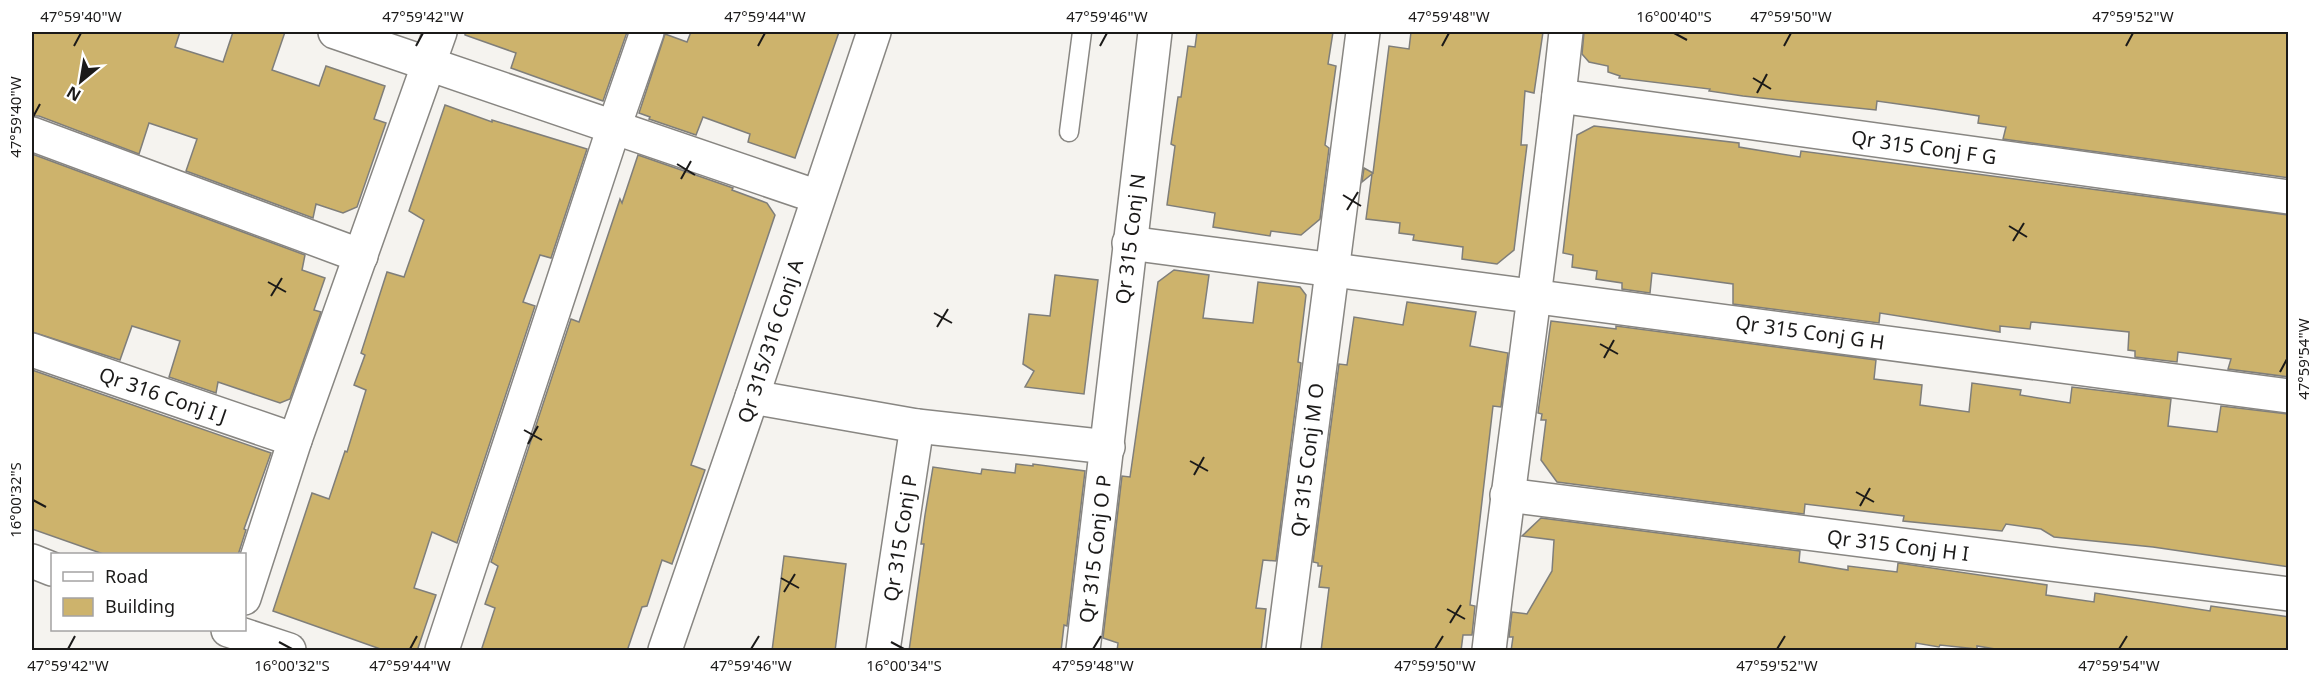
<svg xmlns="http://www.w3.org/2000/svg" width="2320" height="682" font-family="'Noto Sans',sans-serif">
  <rect width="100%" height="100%" fill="#f5f3ef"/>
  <g fill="#cdb36c" stroke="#7f7e7a" stroke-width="1.5">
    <polygon points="32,32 180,32 175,47 223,62 233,32 285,32 272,70 319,86 326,66 385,86 374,119 386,123 357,207 343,213 316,204 313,218 186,171 197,139 149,123 139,154 39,116 32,116"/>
    <polygon points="465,32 627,32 603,101 511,68 516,53 465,35"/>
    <polygon points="691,32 839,32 795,158 748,142 750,134 703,117 696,135 649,119 650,117 639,113 665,34 687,42"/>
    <polygon points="1197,32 1333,32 1328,64 1336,66 1325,145 1329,148 1320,219 1301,235 1271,231 1270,236 1213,227 1215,213 1167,205 1175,146 1171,144 1178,97 1181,97 1188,46 1195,47"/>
    <polygon points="1411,32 1543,32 1534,93 1525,91 1521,145 1527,145 1514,250 1497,264 1462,259 1463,247 1413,240 1414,235 1399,233 1400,223 1366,219 1372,174 1362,182 1364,168 1373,173 1389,46 1409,49"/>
    <polygon points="1584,32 2289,32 2289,178 2003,139 2006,127 1978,123 1979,116 1934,109 1877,101 1876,110 1808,103 1743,96 1709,91 1710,89 1619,78 1620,76 1608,72 1608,66 1589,62 1582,54"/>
    <polygon points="445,105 492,122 492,120 587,149 551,258 540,255 523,302 535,306 457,543 432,532 414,588 436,595 417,651 386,651 273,611 312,493 329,499 345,451 347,452 366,390 354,385 365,355 361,353 387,272 404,277 424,220 409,211"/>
    <polygon points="1594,126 1739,143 1739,147 1800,157 1801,151 2289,215 2289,377 2228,369 2231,359 2178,352 2177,362 2135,357 2135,351 2128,350 2129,332 2031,322 2030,329 2000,326 2000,332 1880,313 1879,323 1733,304 1733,284 1652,273 1650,293 1622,289 1622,283 1596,279 1597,271 1572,267 1573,255 1563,253 1577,135"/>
    <polygon points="32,154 305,255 302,270 325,278 314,310 321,312 290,399 280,403 218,382 216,393 169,377 180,341 132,326 120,360 32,332"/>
    <polygon points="638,155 733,188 732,190 767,203 775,215 691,465 705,470 672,564 662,560 647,606 642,607 627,651 481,651 495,608 485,604 498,566 491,562 571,319 579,322 620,199 622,203"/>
    <polygon points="1174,270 1209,275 1203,318 1253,323 1258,282 1300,287 1306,295 1298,362 1301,363 1276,561 1263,560 1256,608 1266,609 1261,651 1117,651 1118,643 1103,638 1122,476 1130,477 1158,282"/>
    <polygon points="1055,275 1098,280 1084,394 1025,387 1034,371 1023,364 1029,314 1050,316"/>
    <polygon points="1407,302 1476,312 1470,346 1508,353 1501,407 1493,406 1470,605 1475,606 1472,635 1463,635 1461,651 1321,651 1329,588 1319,587 1322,566 1318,566 1318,563 1313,562 1339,364 1347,365 1354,317 1403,325"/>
    <polygon points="1551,321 1616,329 1616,326 1876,360 1874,379 1922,385 1920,405 1969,412 1972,383 2021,390 2020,395 2070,403 2072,387 2171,399 2168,426 2217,432 2221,406 2289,414 2289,567 2153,547 2054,537 2041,529 2006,524 2002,531 1903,521 1904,516 1805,504 1804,514 1557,482 1541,460 1546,420 1541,420 1542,414 1538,413"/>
    <polygon points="32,370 271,453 244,529 246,530 238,555 106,555 32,529"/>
    <polygon points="1016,464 1033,466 1033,464 1085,471 1067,626 1064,625 1061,651 909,651 924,544 921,544 925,515 933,467 981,474 982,469 1015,473"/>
    <polygon points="1541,518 1800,551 1799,562 1848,570 1848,566 1897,572 1898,563 2047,585 2046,595 2094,602 2095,593 2210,611 2211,606 2289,617 2289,651 2007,651 1977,646 1977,649 1940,645 1939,647 1916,643 1915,651 1511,651 1513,637 1509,637 1512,612 1527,614 1552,571 1554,540 1522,536"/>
    <polygon points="784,556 846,564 835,651 772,651"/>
  </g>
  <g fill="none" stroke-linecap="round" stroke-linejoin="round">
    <defs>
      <polyline id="service" points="1069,132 1082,32"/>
      <g id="minor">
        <polyline points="335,32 818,197"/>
        <polyline points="1559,96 2288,197"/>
        <polyline points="32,134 361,256"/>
        <polyline points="1129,243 2288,396"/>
        <polyline points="32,350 295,440"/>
        <polyline points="752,397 917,426 1108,447"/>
        <polyline points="1507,495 2288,594"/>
        <polyline points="32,561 52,569"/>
        <polyline points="244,598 295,440 440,32"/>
        <polyline points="228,630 289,650"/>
        <polyline points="442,650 614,127 647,32"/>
        <polyline points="883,650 917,426"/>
        <polyline points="1083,650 1155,32"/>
        <polyline points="1283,650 1363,32"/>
        <path d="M 1489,650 C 1513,444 1544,238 1566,32"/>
      </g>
      <polyline id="tertiary" points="665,650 752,397 874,32"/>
    </defs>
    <use href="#service" stroke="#888682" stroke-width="21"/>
    <use href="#minor" stroke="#888682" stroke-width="36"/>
    <use href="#tertiary" stroke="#888682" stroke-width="36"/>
    <use href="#service" stroke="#fff" stroke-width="18"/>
    <use href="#minor" stroke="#fff" stroke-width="33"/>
    <use href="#tertiary" stroke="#fff" stroke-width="33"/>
  </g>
  <path fill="none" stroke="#1b1a19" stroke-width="2" d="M 1674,33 L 1687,40M 74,46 L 81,33M 416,46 L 423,33M 758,46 L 765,33M 1100,46 L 1107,33M 1442,46 L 1449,33M 1784,46 L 1791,33M 2126,46 L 2133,33M 1753,78 L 1771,89M 1757,93 L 1767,74M 33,117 L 40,104M 677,164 L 695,175M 681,179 L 691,161M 1343,195 L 1361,206M 1347,210 L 1358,192M 2009,226 L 2027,237M 2013,241 L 2024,223M 268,282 L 286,292M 271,296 L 282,278M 934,313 L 952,323M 937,327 L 948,309M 1600,344 L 1618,354M 1604,358 L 1614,340M 2280,372 L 2287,359M 524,430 L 542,440M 528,444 L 538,426M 1190,461 L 1208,471M 1194,475 L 1204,457M 1856,492 L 1874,502M 33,500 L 46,507M 1860,506 L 1870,488M 781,578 L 799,588M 784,592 L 795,574M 1447,609 L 1465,619M 1450,623 L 1461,605M 279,642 L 292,649M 891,642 L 904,649M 68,649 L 75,636M 410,649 L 417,636M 751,649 L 759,636M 1093,649 L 1101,636M 1435,649 L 1443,636M 1777,649 L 1785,636M 2119,649 L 2127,636"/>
  <g text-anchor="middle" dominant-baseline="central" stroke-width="4.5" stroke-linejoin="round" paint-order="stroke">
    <g font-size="20" fill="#1b1a19" stroke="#fff">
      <text transform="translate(1924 147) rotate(8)">Qr 315 Conj F G</text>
      <text transform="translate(1130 239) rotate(-83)">Qr 315 Conj N</text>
      <text transform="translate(1810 332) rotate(8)">Qr 315 Conj G H</text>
      <text transform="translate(770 341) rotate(-72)">Qr 315/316 Conj A</text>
      <text transform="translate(163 395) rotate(19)">Qr 316 Conj I J</text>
      <text transform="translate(1307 460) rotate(-83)">Qr 315 Conj M O</text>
      <text transform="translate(900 538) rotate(-81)">Qr 315 Conj P</text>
      <text transform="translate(1898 545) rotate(7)">Qr 315 Conj H I</text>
      <text transform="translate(1095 549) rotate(-83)">Qr 315 Conj O P</text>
    </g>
  </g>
  <rect width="2320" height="682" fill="none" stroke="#ffffff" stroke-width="66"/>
  <rect x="51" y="553" width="195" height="78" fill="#ffffff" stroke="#a4a3a3" stroke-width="1.5"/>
  <rect x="63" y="572" width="30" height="9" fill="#ffffff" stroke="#a4a3a3" stroke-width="1.5"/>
  <text x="105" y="583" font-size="18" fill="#1b1a19">Road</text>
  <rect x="63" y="598" width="30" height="18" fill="#cdb36c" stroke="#a4a3a3" stroke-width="1.5"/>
  <text x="105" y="613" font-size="18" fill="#1b1a19">Building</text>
  <g transform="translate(81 81) rotate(210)" stroke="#ffffff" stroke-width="4.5" paint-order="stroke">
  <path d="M0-4.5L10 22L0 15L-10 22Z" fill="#1b1a19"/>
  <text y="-9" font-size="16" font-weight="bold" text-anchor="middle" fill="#1b1a19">N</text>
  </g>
  <rect x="33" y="33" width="2254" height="616" fill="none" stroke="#1b1a19" stroke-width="2"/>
  <g font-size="15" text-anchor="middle" fill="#1b1a19">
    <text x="81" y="22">47°59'40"W</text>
    <text x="423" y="22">47°59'42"W</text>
    <text x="765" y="22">47°59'44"W</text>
    <text x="1107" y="22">47°59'46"W</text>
    <text x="1449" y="22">47°59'48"W</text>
    <text x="1674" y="22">16°00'40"S</text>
    <text x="1791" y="22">47°59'50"W</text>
    <text x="2133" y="22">47°59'52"W</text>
    <text transform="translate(16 117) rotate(-90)" y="5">47°59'40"W</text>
    <text transform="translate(2304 359) rotate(-90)" y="5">47°59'54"W</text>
    <text transform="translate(16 500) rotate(-90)" y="5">16°00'32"S</text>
    <text x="68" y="671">47°59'42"W</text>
    <text x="292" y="671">16°00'32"S</text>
    <text x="410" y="671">47°59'44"W</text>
    <text x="751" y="671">47°59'46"W</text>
    <text x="904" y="671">16°00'34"S</text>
    <text x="1093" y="671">47°59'48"W</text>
    <text x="1435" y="671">47°59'50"W</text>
    <text x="1777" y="671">47°59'52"W</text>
    <text x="2119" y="671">47°59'54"W</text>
  </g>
</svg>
